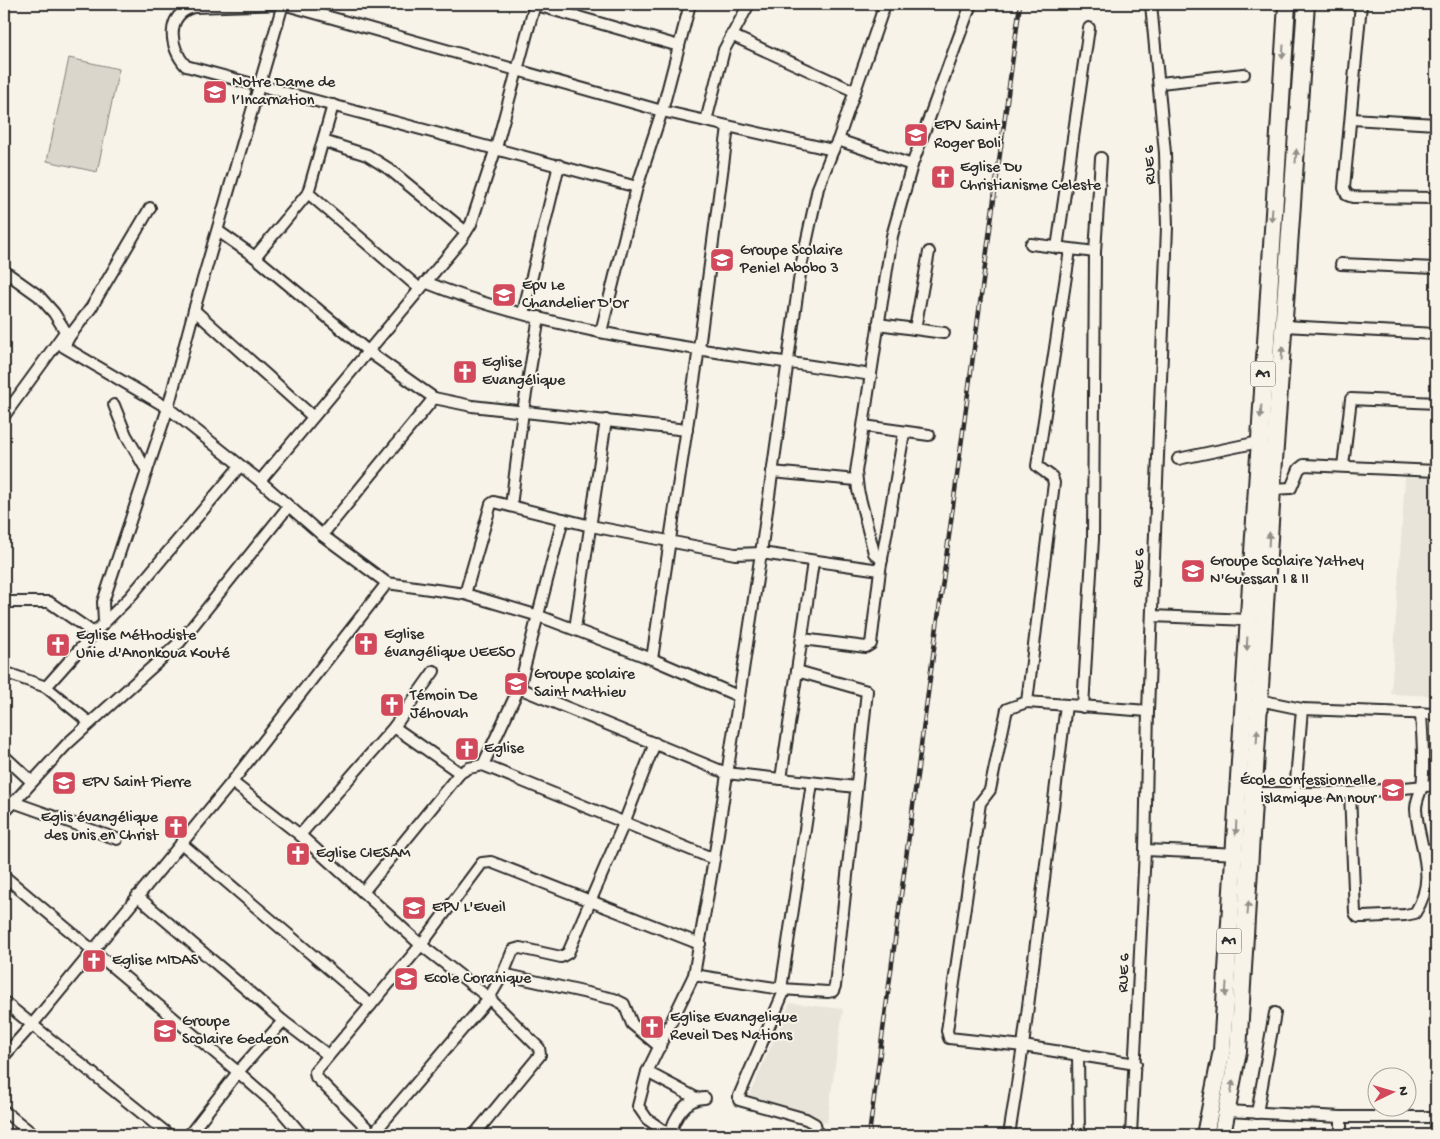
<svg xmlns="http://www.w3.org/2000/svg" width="1440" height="1139" font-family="'Gochi Hand',sans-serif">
  <rect width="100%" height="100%" fill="#f7f3e8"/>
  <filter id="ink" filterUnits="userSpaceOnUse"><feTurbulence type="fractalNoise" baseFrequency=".02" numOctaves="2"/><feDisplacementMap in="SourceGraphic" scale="10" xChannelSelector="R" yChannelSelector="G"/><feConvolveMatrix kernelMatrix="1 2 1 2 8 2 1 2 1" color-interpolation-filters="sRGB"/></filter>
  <g filter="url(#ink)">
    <g fill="#e8e4da">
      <polygon points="1405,477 1436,479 1436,696 1391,694"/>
      <polygon points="790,1003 843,1009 827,1123 747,1100"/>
    </g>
    <polygon fill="#dad6cc" stroke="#82807c" points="69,58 119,69 97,172 47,161"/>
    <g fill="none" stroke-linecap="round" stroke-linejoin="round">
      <defs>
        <g id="street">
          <polyline points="533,4 679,46"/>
          <polyline points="1361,4 1344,188 1347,195 1353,197 1436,198"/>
          <polyline points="731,35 854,91"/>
          <polyline points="1160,83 1244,74"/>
          <polyline points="1352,119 1436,124"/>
          <polyline points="706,121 724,50 749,4"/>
          <polyline points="838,140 885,4"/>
          <polyline points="323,141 367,155 389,169 466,232"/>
          <path d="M 637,187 L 186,66 C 169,48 165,14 194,7 L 283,4 L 662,111 L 833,150 L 838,140 L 912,165"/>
          <polyline points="308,193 420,289"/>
          <polyline points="150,208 91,308 69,337 64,347 168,408 260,481 322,535 387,583 465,594 539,616 652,659 738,696"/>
          <polyline points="218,231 255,257 369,352 434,398 322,535"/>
          <polyline points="1031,244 1095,252"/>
          <polyline points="1057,248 1089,28"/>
          <polyline points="255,257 308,193 333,105"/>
          <polyline points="1341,264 1436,268"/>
          <polyline points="4,271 39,296 54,313 69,337"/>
          <path d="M 425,282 C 561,337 727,352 871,375"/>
          <polyline points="194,310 312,416"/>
          <polyline points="523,313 559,165"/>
          <polyline points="878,324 944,333"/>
          <polyline points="1284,326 1436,334"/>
          <polyline points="915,329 929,252"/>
          <polyline points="601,332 637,187 662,111 690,4"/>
          <polyline points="434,398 472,406 687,430"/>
          <polyline points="114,405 126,435 147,471"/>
          <polyline points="4,416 65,332"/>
          <polyline points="864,426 929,435"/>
          <polyline points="1178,459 1259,442"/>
          <polyline points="1343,466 1351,399 1436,403"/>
          <polyline points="772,472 856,480"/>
          <polyline points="260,481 461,240 471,224 496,148 535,4"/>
          <polyline points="1272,489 1291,488 1299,469 1304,465 1436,471"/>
          <polyline points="511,506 523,411 539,317"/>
          <polyline points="882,560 874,553 858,490 856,472 892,236 912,165 971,4"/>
          <polyline points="465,594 491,504 494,502 591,526 735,554 761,553 880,570 904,433"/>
          <polyline points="4,602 49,602 94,633"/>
          <polyline points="1152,616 1249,620"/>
          <polyline points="104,622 103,602 168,408 194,310 283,4"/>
          <polyline points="575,629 606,420"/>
          <polyline points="802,639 866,647 871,644 880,570"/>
          <polyline points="652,659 699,348 728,127"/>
          <polyline points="797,671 867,691 835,986 833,991 828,992 781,989 812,783"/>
          <polyline points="4,672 46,687"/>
          <polyline points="519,688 726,773 856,787"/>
          <polyline points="1259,700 1302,709 1436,714"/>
          <polyline points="1027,702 1054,483 1052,477 1037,466 1070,250"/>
          <polyline points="1083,707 1093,539 1095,252 1101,158"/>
          <polyline points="90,723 46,687 94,633 130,597 240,466"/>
          <polyline points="394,727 460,773"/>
          <polyline points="4,756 31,781"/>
          <polyline points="483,765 519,688 563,519"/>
          <polyline points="781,779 813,562"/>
          <polyline points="232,782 300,835 363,892"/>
          <polyline points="1254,793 1295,793 1302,709"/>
          <polyline points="1295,793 1350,793 1436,785"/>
          <path d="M 1350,793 L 1355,913 L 1358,917 L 1364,917 L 1405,915 L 1415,913 C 1439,876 1418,846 1416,809 C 1416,800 1420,794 1422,786 C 1425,767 1422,734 1421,713"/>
          <polyline points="13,802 117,839"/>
          <polyline points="4,813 67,744 180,642 288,507"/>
          <polyline points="300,835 394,727 434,671"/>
          <polyline points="181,843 371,1005"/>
          <polyline points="1145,850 1240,854"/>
          <polyline points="1425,850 1436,849"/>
          <polyline points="4,876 238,1072 279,1108 302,1135"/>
          <polyline points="137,896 283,1021 328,1055"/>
          <polyline points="503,974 614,999 624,1004 632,1024 660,1047"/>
          <polyline points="694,975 781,989"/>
          <polyline points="785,989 739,1096 739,1100 806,1119 815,1124 817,1135"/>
          <polyline points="4,1002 169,1135"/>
          <polyline points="1078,1054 1079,1135"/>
          <polyline points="4,1056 31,1026 232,782 387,583"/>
          <polyline points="1136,1064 1023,1046 949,1038 947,1031 980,803 990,790 1007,709 1027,702 1148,711"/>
          <polyline points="647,1072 696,1098"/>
          <polyline points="4,1111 34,1135"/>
          <polyline points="1227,1111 1341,1117 1436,1117"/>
          <polyline points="1257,1113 1275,1013"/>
          <polyline points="1341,1117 1341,1135"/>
          <polyline points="373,1134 489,998 503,974 513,950 520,948 561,957 568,953 624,823 655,743"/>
          <polyline points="189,1135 238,1072 283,1021"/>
          <polyline points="374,1135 316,1077 315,1072 421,945 482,863 491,862 700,944"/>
          <polyline points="474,1135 540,1055 539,1048 489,998 421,945 363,892 460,773 469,768 483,765 714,859"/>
          <polyline points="670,1135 647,1119 638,1106 647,1072 694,975 714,859 761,553 801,267 818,188 833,150"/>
          <path d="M 670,1135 C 674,1117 686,1098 705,1098"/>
          <polyline points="1009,1135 1023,1046 1066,705"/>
          <polyline points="1131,1135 1145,850 1148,711 1167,227 1165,153 1151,4"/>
        </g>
        <g id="primary">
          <polyline points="1205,1135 1222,1050 1226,987 1287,4"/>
          <polyline points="1222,1135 1238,1051 1272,489 1306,4"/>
        </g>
      </defs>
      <use href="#street" stroke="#2b2b2b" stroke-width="14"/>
      <use href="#primary" stroke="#2b2b2b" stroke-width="20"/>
      <use href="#street" stroke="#f7f3e8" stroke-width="10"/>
      <use href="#primary" stroke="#f7f3e8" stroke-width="16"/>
      <defs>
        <polyline id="rail" points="869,1135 1020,4"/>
      </defs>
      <use href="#rail" stroke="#2b2b2b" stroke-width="4.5"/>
      <use href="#rail" stroke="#f7f3e8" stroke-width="2.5" stroke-dasharray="8" stroke-linecap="butt"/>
    </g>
    <defs><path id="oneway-solid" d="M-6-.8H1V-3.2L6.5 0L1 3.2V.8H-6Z" transform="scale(1.25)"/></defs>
    <g fill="#918f8a">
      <use href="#oneway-solid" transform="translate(1283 52) rotate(94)"/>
      <use href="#oneway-solid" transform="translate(1296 156) rotate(-86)"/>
      <use href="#oneway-solid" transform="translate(1272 215) rotate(93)"/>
      <use href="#oneway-solid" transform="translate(1282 353) rotate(-86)"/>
      <use href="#oneway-solid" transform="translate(1261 412) rotate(93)"/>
      <use href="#oneway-solid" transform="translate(1269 539) rotate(-87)"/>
      <use href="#oneway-solid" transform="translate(1247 644) rotate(93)"/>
      <use href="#oneway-solid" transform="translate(1257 736) rotate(-87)"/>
      <use href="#oneway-solid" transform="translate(1236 828) rotate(93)"/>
      <use href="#oneway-solid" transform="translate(1248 908) rotate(-86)"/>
      <use href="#oneway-solid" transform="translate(1226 990) rotate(94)"/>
      <use href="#oneway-solid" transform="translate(1232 1087) rotate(-80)"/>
    </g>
  </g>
  <defs>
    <symbol id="school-square" viewBox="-11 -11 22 22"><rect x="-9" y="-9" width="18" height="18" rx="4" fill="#d1495b" stroke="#f7f3e8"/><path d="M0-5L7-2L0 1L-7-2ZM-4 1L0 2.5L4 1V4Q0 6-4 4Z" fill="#fff"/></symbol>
    <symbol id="church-square" viewBox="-11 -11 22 22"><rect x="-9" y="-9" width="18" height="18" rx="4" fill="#d1495b" stroke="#f7f3e8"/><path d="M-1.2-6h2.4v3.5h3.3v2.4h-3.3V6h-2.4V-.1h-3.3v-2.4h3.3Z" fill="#fff"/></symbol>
  </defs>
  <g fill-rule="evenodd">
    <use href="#school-square" x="201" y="78" width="28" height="28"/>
    <use href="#school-square" x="902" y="121" width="28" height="28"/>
    <use href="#church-square" x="929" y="163" width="28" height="28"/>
    <use href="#school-square" x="708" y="246" width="28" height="28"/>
    <use href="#school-square" x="490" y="281" width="28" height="28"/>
    <use href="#church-square" x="451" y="358" width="28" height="28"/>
    <use href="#school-square" x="1179" y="557" width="28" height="28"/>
    <use href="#church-square" x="352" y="630" width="28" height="28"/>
    <use href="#church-square" x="44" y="631" width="28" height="28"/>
    <use href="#school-square" x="502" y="670" width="28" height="28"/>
    <use href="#church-square" x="378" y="691" width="28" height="28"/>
    <use href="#church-square" x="453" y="735" width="28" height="28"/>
    <use href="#school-square" x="50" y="769" width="28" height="28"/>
    <use href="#school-square" x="1379" y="776" width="28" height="28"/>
    <use href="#church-square" x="162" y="813" width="28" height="28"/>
    <use href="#church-square" x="284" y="840" width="28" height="28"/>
    <use href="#school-square" x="400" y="894" width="28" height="28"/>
    <use href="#church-square" x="80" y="947" width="28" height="28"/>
    <use href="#school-square" x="392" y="965" width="28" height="28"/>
    <use href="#church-square" x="638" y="1013" width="28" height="28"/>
    <use href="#school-square" x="151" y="1017" width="28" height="28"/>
  </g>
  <g text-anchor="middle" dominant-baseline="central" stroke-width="4" stroke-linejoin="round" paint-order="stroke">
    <g fill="#f7f3e8" stroke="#686764" stroke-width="1">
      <rect x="1250.5" y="361.5" width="25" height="25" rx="4"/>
      <rect x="1216.5" y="928.5" width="25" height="25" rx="4"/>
    </g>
    <g font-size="15" font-weight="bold" fill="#2b2b2b">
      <text x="1263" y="374">A1</text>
      <text x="1229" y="941">A1</text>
    </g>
    <g font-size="16" fill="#2b2b2b" stroke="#f7f3e8" text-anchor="start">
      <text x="232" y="83">Notre Dame de<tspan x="232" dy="18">l’Incarnation</tspan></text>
      <text x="934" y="126">EPV Saint<tspan x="934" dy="18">Roger Boli</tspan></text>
      <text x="960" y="168">Eglise Du<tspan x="960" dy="18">Christianisme Celeste</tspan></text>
      <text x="740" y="251">Groupe Scolaire<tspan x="740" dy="18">Peniel Abobo 3</tspan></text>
      <text x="522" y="286">Epv Le<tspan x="522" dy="18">Chandelier D'Or</tspan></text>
      <text x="482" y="363">Eglise<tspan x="482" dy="18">Evangélique</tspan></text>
      <text x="1210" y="562">Groupe Scolaire Yathey<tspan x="1210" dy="18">N'Guessan I &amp; II</tspan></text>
      <text x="384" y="635">Eglise<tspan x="384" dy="18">évangélique UEESO</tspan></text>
      <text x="76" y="636">Eglise Méthodiste<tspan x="76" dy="18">Unie d'Anonkoua Kouté</tspan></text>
      <text x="534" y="675">Groupe scolaire<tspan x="534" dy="18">Saint Mathieu</tspan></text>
      <text x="410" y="696">Témoin De<tspan x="410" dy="18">Jéhovah</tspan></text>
      <text x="484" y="749">Eglise</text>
      <text x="1376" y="781" text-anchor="end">École confessionnelle<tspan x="1376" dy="18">islamique An nour</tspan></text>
      <text x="82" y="783">EPV Saint Pierre</text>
      <text x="158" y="818" text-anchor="end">Eglis évangélique<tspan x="158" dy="18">des unis en Christ</tspan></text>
      <text x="316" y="854">Eglise CIESAM</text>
      <text x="432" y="908">EPV L'Eveil</text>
      <text x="112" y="961">Eglise MIDAS</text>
      <text x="424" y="979">Ecole Coranique</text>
      <text x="670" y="1018">Eglise Evangelique<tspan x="670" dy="18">Reveil Des Nations</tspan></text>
      <text x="182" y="1022">Groupe<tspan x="182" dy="18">Scolaire Gedeon</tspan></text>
    </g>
    <g font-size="16" fill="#2b2b2b" stroke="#f7f3e8">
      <text transform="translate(1151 165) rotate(-93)">RUE 6</text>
      <text transform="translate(1140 568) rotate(-87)">RUE 6</text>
      <text transform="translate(1125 973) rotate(-88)">RUE 6</text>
    </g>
  </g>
  <rect width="1440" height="1139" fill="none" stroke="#f7f3e8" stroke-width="20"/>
  <rect x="10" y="10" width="1420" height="1119" fill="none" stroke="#2b2b2b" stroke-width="2" filter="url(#ink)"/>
  <g transform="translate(1392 1092) rotate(85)"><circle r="24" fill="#f7f3e8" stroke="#a5a39c"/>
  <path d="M0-4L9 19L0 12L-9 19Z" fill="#d1495b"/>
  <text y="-8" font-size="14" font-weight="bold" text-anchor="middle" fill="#2b2b2b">N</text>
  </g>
</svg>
